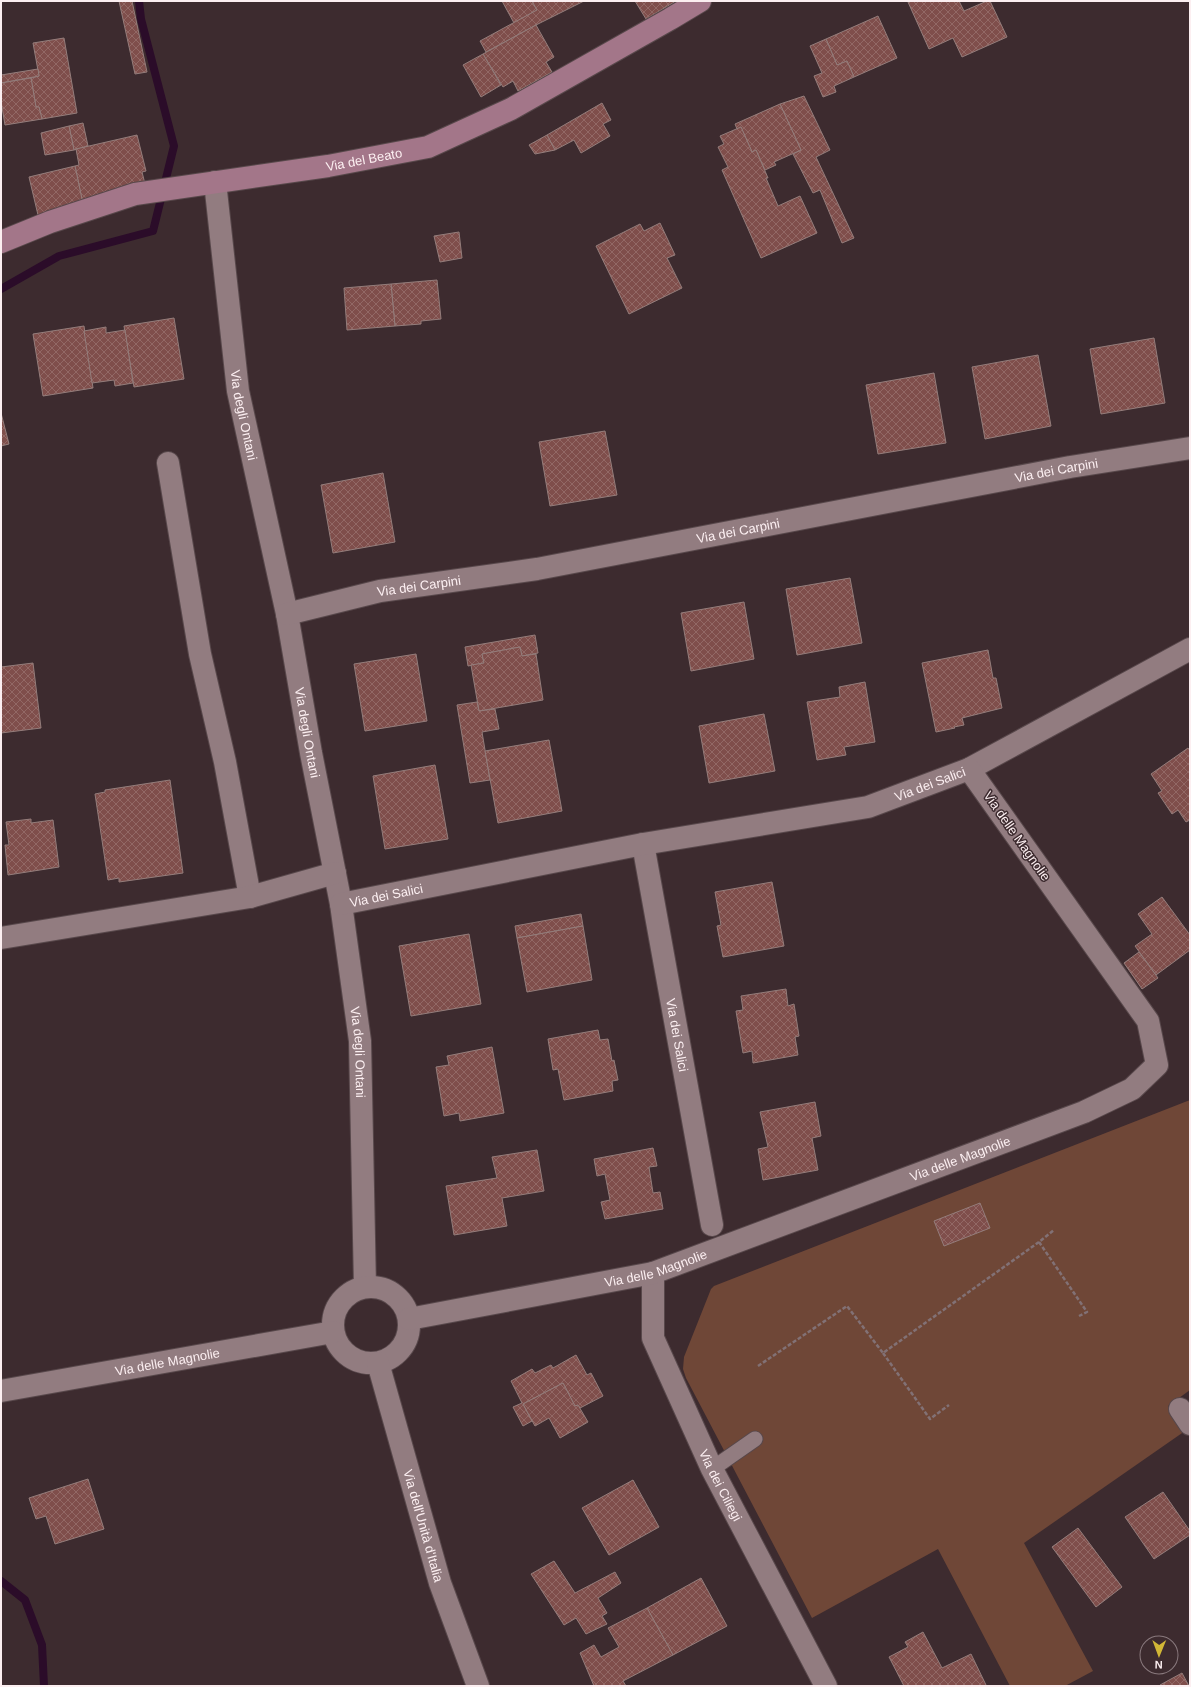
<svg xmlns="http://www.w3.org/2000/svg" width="1191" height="1687" font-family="Helvetica,sans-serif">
  <defs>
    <pattern id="building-cross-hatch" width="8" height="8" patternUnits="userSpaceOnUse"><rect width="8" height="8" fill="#7f4e4b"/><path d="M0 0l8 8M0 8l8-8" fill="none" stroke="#926865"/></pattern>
  </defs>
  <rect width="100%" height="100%" fill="#3d2b2f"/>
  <polygon fill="#6f4737" points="1190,1100 1190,1390 1168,1406 1185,1431 1024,1543 1093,1671 1065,1686 1010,1686 938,1549 812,1618 686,1378 683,1369 684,1357 711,1289 714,1286"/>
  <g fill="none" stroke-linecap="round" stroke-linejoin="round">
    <g stroke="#2b0c29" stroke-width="8">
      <polyline points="1,289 59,256 153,231 174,146 141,19 139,1"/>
      <polyline points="1,1581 25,1600 42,1645 44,1686"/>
    </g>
  </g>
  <g fill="url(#building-cross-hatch)" stroke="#947d7b">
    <polygon points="119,1 132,1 147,72 135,74"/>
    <polygon points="502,1 532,1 537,10 514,23"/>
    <polygon points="532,1 584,1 536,25 486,52 480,41 537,10"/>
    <polygon points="635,1 676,1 646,19"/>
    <polygon points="912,1 959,1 964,11 987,1 990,1 1007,37 962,57 953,38 929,49 908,2"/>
    <polygon points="878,16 897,58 854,77 847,61 837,65 826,39"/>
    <polygon points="536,25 554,57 546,62 552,72 518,91 513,81 503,87 483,54"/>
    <polygon points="64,38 77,113 42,119 39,107 36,107 31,78 39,76 33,43"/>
    <polygon points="826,39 837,65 847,61 854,77 834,86 836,92 823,97 814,76 822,73 810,46"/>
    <polygon points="483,54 501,85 481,97 463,65"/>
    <polygon points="38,69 39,76 1,83 1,75"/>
    <polygon points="31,78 36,107 39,107 42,119 5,125 1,101 1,83"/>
    <polygon points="804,96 830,150 816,157 854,238 842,243 820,190 813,193 793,154 801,150 780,104"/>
    <polygon points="602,103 611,120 603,124 610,136 581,153 574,140 555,150 547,135"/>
    <polygon points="780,104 801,150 774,162 776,165 765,170 756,150 752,152 741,127 737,129 735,124"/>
    <polygon points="83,123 88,146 74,150 69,126"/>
    <polygon points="69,126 74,150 45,155 41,133"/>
    <polygon points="741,127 752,152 756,150 768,178 766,178 778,206 800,196 817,233 761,258 722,170 728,167 718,147 724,144 720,136"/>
    <polygon points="137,135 146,171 142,172 146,188 83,204 75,166 79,165 76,149"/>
    <polygon points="547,135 555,150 535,154 529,145"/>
    <polygon points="75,166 83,204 38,215 29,177"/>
    <polygon points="660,223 675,255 667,258 682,288 629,314 596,246 640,224 644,231"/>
    <polygon points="459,232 462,258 440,262 434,236"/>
    <polygon points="437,280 441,319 421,321 421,324 395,326 391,284"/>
    <polygon points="391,284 395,326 347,330 344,288"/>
    <polygon points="174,318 184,379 134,387 124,326"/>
    <polygon points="84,326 93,388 43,396 33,334"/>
    <polygon points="106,327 106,333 125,330 133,383 115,386 114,380 92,383 84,331"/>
    <polygon points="1154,338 1165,403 1101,414 1090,349"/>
    <polygon points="1038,355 1051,426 985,439 972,367"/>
    <polygon points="934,373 946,443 878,454 866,385"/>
    <polygon points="1,413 9,444 1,446"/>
    <polygon points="605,431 617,495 550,506 539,442"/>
    <polygon points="383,473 395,542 333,553 321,485"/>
    <polygon points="850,578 862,643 797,655 786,589"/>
    <polygon points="744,602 754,659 691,671 681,613"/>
    <polygon points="535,635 538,653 522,656 520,647 482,654 484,663 468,666 465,647"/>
    <polygon points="520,647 522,656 536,654 543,700 479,711 471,665 484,663 482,654"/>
    <polygon points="988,650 993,678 996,678 1002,708 962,718 964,725 954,727 955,728 936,732 922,663"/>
    <polygon points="416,654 427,721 365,731 354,664"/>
    <polygon points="33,663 41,728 1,733 1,667"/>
    <polygon points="865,682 875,742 844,747 846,755 817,760 807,702 840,697 839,687"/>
    <polygon points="477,702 479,711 495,709 499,729 482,732 490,780 470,783 457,705"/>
    <polygon points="764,714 775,771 709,783 699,726"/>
    <polygon points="549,740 562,811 498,823 485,751"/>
    <polygon points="1188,748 1190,751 1190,820 1186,822 1178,810 1172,814 1158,793 1162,791 1151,774"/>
    <polygon points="435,765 448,839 385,849 373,776"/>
    <polygon points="170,780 183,873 119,882 119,878 108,880 95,794 105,792 105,790"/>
    <polygon points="31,819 31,823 53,820 59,867 8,875 5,845 9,845 6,822"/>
    <polygon points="772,882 784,946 723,957 717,926 721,925 715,892"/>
    <polygon points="1162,897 1190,935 1190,950 1156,975 1135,946 1152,934 1138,914"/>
    <polygon points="581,914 583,926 517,938 515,926"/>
    <polygon points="583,926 592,980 527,992 517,938"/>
    <polygon points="469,934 481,1004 411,1016 399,946"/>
    <polygon points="1139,952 1158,978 1142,989 1124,963"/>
    <polygon points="786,989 788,1006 794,1004 799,1036 795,1037 798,1055 753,1063 752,1051 743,1053 736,1011 743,1010 741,996"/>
    <polygon points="598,1030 600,1040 608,1039 612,1061 614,1060 618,1080 612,1081 613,1091 564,1100 558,1069 553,1070 548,1039"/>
    <polygon points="492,1047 504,1113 460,1121 459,1113 444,1116 436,1067 449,1065 447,1056"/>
    <polygon points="815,1102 821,1136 812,1138 818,1170 763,1180 758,1149 768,1147 760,1112"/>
    <polygon points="653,1148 657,1166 649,1167 653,1193 660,1192 663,1209 605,1219 601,1202 610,1200 605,1174 597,1176 594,1159"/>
    <polygon points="537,1150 544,1191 502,1198 507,1226 454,1235 446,1186 497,1178 492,1157"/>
    <polygon points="980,1203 990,1228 944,1246 934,1221"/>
    <polygon points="576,1355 587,1375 591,1373 603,1396 580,1408 578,1405 575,1406 563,1383 523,1404 532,1421 523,1426 513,1407 522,1403 511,1381 532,1369 535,1373 551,1365 553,1368"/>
    <polygon points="563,1383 575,1406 578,1405 588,1422 560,1438 549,1418 535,1426 523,1404"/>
    <polygon points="88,1479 104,1529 55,1544 46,1516 36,1519 29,1498"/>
    <polygon points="633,1480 659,1527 609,1555 582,1508"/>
    <polygon points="1163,1492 1190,1531 1190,1535 1154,1559 1125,1517"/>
    <polygon points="1078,1528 1122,1587 1096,1607 1052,1547"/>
    <polygon points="554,1561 575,1593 615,1572 621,1583 598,1598 607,1613 602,1616 607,1624 586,1634 576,1618 564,1625 531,1574"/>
    <polygon points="701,1578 727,1626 673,1655 647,1608"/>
    <polygon points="647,1608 673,1655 623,1681 626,1686 594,1686 580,1653 594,1645 601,1657 619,1647 608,1628"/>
    <polygon points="923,1632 942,1668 971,1654 986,1685 984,1686 904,1686 889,1657 908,1647 905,1642"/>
    <polygon points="1182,1673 1189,1686 1160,1686 1160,1685"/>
  </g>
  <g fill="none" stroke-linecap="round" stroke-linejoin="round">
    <defs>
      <polyline id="lane" points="712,1469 755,1439"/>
      <g id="street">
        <path id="s1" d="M 215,182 L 238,391 L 287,614 L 311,753 L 341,904 L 360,1041 L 365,1287"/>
        <polyline points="168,463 200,654 225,762 250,897"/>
        <path id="s2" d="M 287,614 L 380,591 L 537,569 L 1070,467 L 1190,448"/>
        <path id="s3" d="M 643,844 L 712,1225"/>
        <path id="s4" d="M 341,904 L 643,844 L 868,807 L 969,769 L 1190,649"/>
        <polyline points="1,938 250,897 335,873"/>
        <path id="s5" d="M 653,1273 L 653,1338 L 712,1469 L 826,1686"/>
        <circle cx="371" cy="1325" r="38"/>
        <path id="s6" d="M 409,1319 L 653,1273 L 1084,1112 L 1132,1089 L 1157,1065 L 1148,1021 L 969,769"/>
        <path id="s7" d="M 378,1363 L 440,1583 L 478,1686"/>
        <path id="s8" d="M 1,1391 L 333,1332"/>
        <polyline points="1180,1409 1190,1424"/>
      </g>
      <g id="secondary">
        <path id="s9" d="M 1,242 L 50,222 L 135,194 L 328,166 L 428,147 L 511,109 L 670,19 L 700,1"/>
      </g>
    </defs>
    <use href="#lane" stroke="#58484b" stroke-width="17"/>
    <use href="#street" stroke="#58484b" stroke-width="24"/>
    <use href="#secondary" stroke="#58484b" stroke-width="24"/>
    <g stroke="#827175" stroke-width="2.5" stroke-dasharray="4 2" stroke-linecap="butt">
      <polyline points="1039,1242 1087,1312 1079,1316"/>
      <polyline points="883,1353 930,1419 949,1405"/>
      <polyline points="758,1366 847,1306 883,1353 1039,1242 1054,1230"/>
    </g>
    <use href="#lane" stroke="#927c80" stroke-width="15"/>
    <use href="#street" stroke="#927c80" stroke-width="22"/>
    <use href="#secondary" stroke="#a37689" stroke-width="22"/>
  </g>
  <g text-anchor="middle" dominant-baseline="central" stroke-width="3" stroke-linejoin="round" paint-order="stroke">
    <g font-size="13" fill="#fceff1" stroke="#3d2b2f">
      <text stroke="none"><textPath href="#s9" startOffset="374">Via del Beato</textPath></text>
      <text stroke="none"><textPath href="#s1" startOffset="235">Via degli Ontani</textPath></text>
      <text stroke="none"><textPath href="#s2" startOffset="783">Via dei Carpini</textPath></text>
      <text stroke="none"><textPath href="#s2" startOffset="459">Via dei Carpini</textPath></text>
      <text stroke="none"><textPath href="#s2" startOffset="135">Via dei Carpini</textPath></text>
      <text stroke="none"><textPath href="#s1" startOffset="559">Via degli Ontani</textPath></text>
      <text stroke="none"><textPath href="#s4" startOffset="602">Via dei Salici</textPath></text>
      <text transform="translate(1017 836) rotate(55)">Via delle Magnolie</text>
      <text stroke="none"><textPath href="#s4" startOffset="46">Via dei Salici</textPath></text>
      <text stroke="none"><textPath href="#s3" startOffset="194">Via dei Salici</textPath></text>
      <text stroke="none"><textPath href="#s1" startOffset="883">Via degli Ontani</textPath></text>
      <text stroke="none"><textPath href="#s6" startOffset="576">Via delle Magnolie</textPath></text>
      <text stroke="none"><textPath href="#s6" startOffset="252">Via delle Magnolie</textPath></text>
      <text stroke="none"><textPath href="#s8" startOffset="169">Via delle Magnolie</textPath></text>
      <text stroke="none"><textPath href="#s5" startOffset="227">Via dei Ciliegi</textPath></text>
      <text stroke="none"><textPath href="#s7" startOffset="169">Via dell'Unità d'Italia</textPath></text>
    </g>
  </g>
  <rect width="1191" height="1687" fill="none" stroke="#fceff1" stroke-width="4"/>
  <g transform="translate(1159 1655) rotate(181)"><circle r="19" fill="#3d2b2f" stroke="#89797d"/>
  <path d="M0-3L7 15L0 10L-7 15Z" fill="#d2b736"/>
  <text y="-6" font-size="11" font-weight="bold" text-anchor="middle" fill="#fceff1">N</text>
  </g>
</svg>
